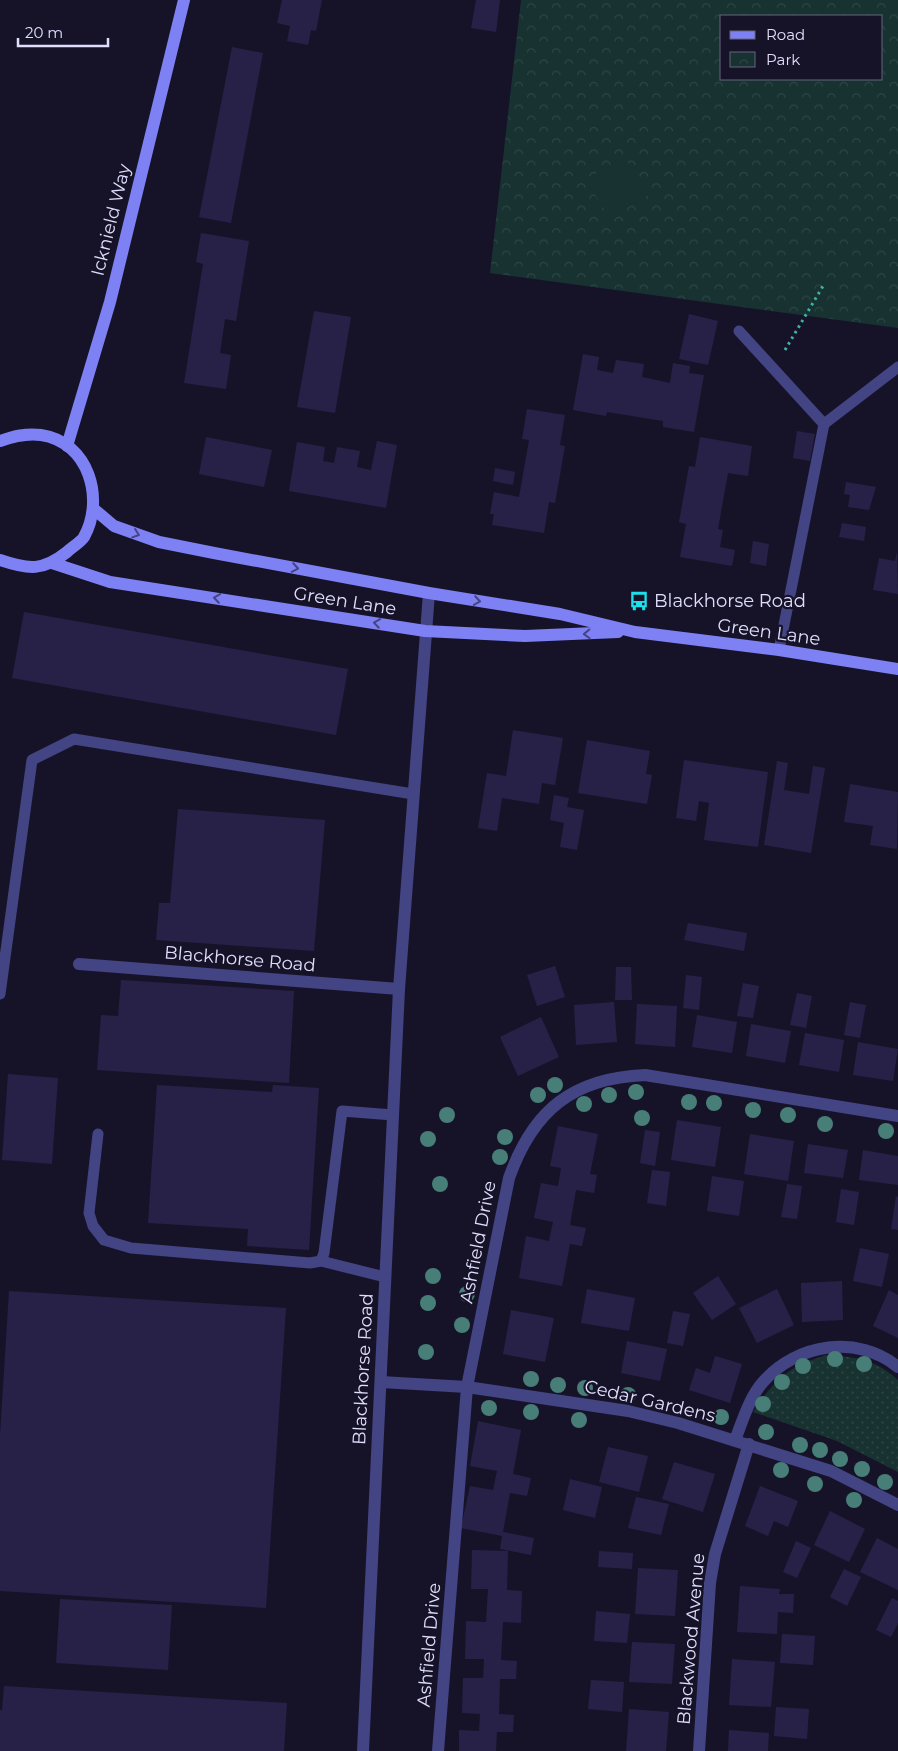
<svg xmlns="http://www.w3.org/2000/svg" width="898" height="1751" font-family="Montserrat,sans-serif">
  <defs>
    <pattern id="grass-dots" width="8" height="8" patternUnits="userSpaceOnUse" patternTransform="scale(1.25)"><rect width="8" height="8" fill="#173230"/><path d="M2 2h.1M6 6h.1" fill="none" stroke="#2d4645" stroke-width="1.8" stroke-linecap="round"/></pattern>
    <pattern id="park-crowns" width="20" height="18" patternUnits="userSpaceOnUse" patternTransform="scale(1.25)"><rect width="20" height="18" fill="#173230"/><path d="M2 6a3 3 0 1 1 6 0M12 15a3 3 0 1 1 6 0" fill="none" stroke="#2d4645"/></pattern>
  </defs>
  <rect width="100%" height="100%" fill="#161329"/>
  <path fill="url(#grass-dots)" d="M 826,1355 C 856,1357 875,1359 898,1380 L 898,1472 L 837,1441 L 753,1412 C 775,1379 788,1367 826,1355 Z"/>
  <path fill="url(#park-crowns)" fill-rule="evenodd" d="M 521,0 L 898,0 L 898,328 L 490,273 ZM 722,16 L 882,16 L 882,79 L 722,79 Z"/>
  <polygon fill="#173230" points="624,157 648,195 610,218 586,180"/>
  <g fill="#272148">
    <polygon points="282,0 322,0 316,31 311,30 308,45 287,41 290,26 277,23"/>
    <polygon points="476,0 500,0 496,32 471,28"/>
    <polygon points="232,47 263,53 231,223 199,217"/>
    <polygon points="201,233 249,241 236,321 225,319 220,353 231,355 226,389 184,383 203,264 196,262"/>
    <polygon points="314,311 351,317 335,413 297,407"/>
    <polygon points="689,314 718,321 708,365 679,359"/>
    <polygon points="583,354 599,357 597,370 613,373 616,360 644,364 642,377 670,383 673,363 690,366 689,373 704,375 694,432 663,427 663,421 607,412 606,416 573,410"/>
    <polygon points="527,409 565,415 560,445 565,446 560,475 555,503 549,502 544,533 492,525 494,514 490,514 494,492 519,497 529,440 522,439"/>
    <polygon points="797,431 815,434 810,461 793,458"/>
    <polygon points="206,437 272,450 264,487 199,474"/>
    <polygon points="700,437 752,446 748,476 728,473 718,529 723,530 720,547 735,550 732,566 680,557 686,524 679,522 689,466 695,467"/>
    <polygon points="377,441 397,445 386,508 289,491 297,442 325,447 323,461 334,463 337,447 360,451 357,467 371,470"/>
    <polygon points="495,468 515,472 513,485 493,481"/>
    <polygon points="846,482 876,487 869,510 848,507 850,495 844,494"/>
    <polygon points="842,523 866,527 864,541 839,537"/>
    <polygon points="753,541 769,544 766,566 750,563"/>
    <polygon points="897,552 898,594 873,590 879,558 895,561"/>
    <polygon points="24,612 348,669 336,735 12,678"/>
    <polygon points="513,730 563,738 555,785 542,783 539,804 502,798 497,831 478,828 487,773 506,776"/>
    <polygon points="587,740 650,751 646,774 652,775 647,804 578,793"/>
    <polygon points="684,760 768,772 758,847 704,840 709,803 699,801 696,821 676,818"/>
    <polygon points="777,761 788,763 784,790 809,794 813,766 825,768 811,853 764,845"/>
    <polygon points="850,784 898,792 897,849 870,845 873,826 844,822"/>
    <polygon points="554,795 569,798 567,807 584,810 577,850 560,847 564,823 550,820"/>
    <polygon points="178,809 325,820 314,951 156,940 159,903 170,903"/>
    <polygon points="688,923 747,933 744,951 684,940"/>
    <polygon points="555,966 565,997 537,1006 527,975"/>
    <polygon points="616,967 631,967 632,1000 615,1000"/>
    <polygon points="686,975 702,977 699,1010 683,1008"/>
    <polygon points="121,980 294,991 289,1083 97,1070 101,1015 118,1016"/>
    <polygon points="743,983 759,986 753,1018 737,1016"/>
    <polygon points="797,993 812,996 806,1028 790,1025"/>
    <polygon points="614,1002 617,1042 576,1045 574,1005"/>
    <polygon points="850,1002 866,1005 860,1038 844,1035"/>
    <polygon points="637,1004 677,1006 675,1047 635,1044"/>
    <polygon points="697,1015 737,1022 732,1053 692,1047"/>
    <polygon points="541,1017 559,1057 518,1076 500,1037"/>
    <polygon points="751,1024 791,1031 785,1063 746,1056"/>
    <polygon points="805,1033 844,1040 839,1072 799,1065"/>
    <polygon points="858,1042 898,1049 893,1081 853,1075"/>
    <polygon points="8,1074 58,1078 52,1164 2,1160"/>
    <polygon points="157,1085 272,1092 273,1085 319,1088 309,1250 247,1246 248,1229 148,1223"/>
    <polygon points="677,1120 721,1127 715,1167 671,1160"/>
    <polygon points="558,1126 598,1134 590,1174 597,1175 594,1193 576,1190 570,1225 586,1228 582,1246 570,1244 562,1286 519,1278 526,1236 549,1241 553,1222 534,1218 541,1183 558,1186 561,1168 550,1166"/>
    <polygon points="645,1130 660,1132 655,1166 640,1163"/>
    <polygon points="750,1134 794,1141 788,1181 744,1174"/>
    <polygon points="808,1144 848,1150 843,1178 804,1173"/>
    <polygon points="863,1150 898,1156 898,1185 859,1180"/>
    <polygon points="652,1170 670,1172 666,1206 647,1203"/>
    <polygon points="712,1176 744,1181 739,1216 707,1211"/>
    <polygon points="787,1184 802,1186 797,1219 781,1217"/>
    <polygon points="841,1189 859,1192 854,1225 836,1222"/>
    <polygon points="896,1196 898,1197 898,1230 891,1229"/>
    <polygon points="860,1248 889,1254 882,1287 853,1281"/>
    <polygon points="718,1276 736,1304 712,1320 693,1293"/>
    <polygon points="842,1281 843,1320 802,1322 801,1283"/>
    <polygon points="587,1289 635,1298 629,1331 581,1323"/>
    <polygon points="777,1289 794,1325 757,1343 739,1308"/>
    <polygon points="889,1290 898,1295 898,1338 873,1326"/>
    <polygon points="9,1291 286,1308 266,1608 0,1591 0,1435"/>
    <polygon points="511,1310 554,1318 545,1362 503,1354"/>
    <polygon points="673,1311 690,1314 683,1346 667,1343"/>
    <polygon points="627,1341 667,1349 660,1381 621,1373"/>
    <polygon points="715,1356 742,1364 730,1403 689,1390 696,1368 710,1373"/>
    <polygon points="478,1421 521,1430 513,1474 531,1478 527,1496 510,1493 503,1532 534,1538 531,1555 500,1549 502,1536 461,1528 470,1486 493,1490 497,1471 470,1466"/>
    <polygon points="608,1447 648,1456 639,1492 599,1482"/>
    <polygon points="674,1462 715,1474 703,1512 662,1499"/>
    <polygon points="570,1479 602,1487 595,1518 563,1510"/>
    <polygon points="760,1486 798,1501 788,1527 774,1521 768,1536 745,1526"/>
    <polygon points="636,1497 669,1504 661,1535 628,1528"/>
    <polygon points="830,1511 865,1529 849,1562 814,1545"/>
    <polygon points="877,1538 898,1549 898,1590 860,1572"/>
    <polygon points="796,1541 811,1548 797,1578 783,1572"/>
    <polygon points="472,1550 508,1551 507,1590 522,1591 521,1623 503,1622 501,1660 517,1661 516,1679 500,1679 499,1714 514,1715 513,1732 497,1732 496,1751 459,1751 459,1730 479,1731 480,1714 462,1713 463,1678 483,1678 484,1659 465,1659 466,1621 486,1622 488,1589 471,1589"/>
    <polygon points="599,1551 633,1553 632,1569 598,1567"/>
    <polygon points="638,1568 678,1570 675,1616 635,1614"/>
    <polygon points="844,1569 861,1577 847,1606 830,1597"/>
    <polygon points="740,1586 780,1589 779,1594 794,1594 793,1613 778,1612 777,1634 737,1632"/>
    <polygon points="892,1598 898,1601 898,1623 891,1637 876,1630"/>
    <polygon points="60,1599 172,1605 168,1670 56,1663"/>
    <polygon points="596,1611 630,1614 627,1643 594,1641"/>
    <polygon points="782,1634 815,1636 813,1665 780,1663"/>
    <polygon points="632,1642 675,1644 672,1684 629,1682"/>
    <polygon points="732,1659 775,1662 771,1707 729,1705"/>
    <polygon points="591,1680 624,1682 622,1712 588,1709"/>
    <polygon points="4,1686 287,1703 284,1751 0,1751 0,1710 2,1710"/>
    <polygon points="776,1707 809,1709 807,1739 774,1736"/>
    <polygon points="629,1709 669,1712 666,1751 626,1751"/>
    <polygon points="729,1730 769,1733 768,1751 728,1751"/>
  </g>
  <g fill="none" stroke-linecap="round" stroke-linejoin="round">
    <polyline stroke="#3db2a5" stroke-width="3" stroke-dasharray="2.5 4" stroke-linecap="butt" points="785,350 823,286"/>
    <g stroke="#434483" stroke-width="11">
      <polyline points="739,331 824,424 779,650"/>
      <polyline points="824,424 898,367"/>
      <polyline points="0,994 32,760 74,739 413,794"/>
      <polyline points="98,1134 89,1213 93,1226 104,1240 131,1248 310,1263 321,1261 324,1253 342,1111 393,1115"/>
      <polyline points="321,1261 385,1277"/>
    </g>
    <g stroke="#434483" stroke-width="12">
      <polyline points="79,964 399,989"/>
      <polyline points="381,1382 467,1387 628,1411 678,1423 831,1471 898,1505"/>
      <path d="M 735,1440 C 743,1420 749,1398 763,1382 C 797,1343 858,1334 898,1367"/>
      <polyline points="363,1751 399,989 429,593"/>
      <path d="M 438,1751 L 467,1387 L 509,1178 C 533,1110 573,1078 645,1075 L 898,1116"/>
      <polyline points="699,1751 710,1583 715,1554 749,1444"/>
    </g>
    <g stroke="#7e81f3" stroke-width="12">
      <path d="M 0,441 C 14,436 26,433 41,435 C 89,442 105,499 84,537 C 81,542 72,547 67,552 C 43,571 29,570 0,560"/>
      <polyline points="67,446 110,302 184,0"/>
      <polyline points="95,510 114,526 159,542 214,553 429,593 560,614 635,632 779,650 898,669"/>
      <polyline points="52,563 110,582 425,631 525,636 618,632"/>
    </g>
  </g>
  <g fill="#487e78">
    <circle cx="555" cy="1085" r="8"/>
    <circle cx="636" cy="1092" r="8"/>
    <circle cx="538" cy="1095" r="8"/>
    <circle cx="609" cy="1095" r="8"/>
    <circle cx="689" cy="1102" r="8"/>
    <circle cx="714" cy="1103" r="8"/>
    <circle cx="584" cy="1104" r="8"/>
    <circle cx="753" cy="1110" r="8"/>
    <circle cx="447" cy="1115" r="8"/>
    <circle cx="788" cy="1115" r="8"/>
    <circle cx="642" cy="1118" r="8"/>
    <circle cx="825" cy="1124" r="8"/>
    <circle cx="886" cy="1131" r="8"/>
    <circle cx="505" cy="1137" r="8"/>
    <circle cx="428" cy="1139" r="8"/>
    <circle cx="500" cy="1157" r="8"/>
    <circle cx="440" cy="1184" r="8"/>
    <circle cx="433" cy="1276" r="8"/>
    <circle cx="467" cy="1294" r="8"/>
    <circle cx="428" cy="1303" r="8"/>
    <circle cx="462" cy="1325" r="8"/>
    <circle cx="426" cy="1352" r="8"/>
    <circle cx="835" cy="1359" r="8"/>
    <circle cx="864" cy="1364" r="8"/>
    <circle cx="803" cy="1366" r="8"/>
    <circle cx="531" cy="1379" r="8"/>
    <circle cx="782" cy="1382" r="8"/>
    <circle cx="558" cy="1385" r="8"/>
    <circle cx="585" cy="1388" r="8"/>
    <circle cx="628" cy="1395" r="8"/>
    <circle cx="763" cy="1404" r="8"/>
    <circle cx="489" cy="1408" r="8"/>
    <circle cx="531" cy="1412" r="8"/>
    <circle cx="721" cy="1417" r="8"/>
    <circle cx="579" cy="1420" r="8"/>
    <circle cx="766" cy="1432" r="8"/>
    <circle cx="800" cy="1445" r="8"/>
    <circle cx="820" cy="1450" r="8"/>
    <circle cx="840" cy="1459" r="8"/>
    <circle cx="862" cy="1469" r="8"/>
    <circle cx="781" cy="1470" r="8"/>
    <circle cx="885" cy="1482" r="8"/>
    <circle cx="815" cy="1484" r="8"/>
    <circle cx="854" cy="1500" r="8"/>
  </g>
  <defs><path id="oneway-chevron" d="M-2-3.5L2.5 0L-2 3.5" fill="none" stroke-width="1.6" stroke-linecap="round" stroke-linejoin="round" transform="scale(1.25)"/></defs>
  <g stroke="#454484">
    <use href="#oneway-chevron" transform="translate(136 534) rotate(19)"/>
    <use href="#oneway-chevron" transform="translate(295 568) rotate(10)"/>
    <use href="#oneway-chevron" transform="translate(217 598) rotate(-171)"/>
    <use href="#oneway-chevron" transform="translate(477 601) rotate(9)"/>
    <use href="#oneway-chevron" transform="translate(377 623) rotate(-171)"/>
    <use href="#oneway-chevron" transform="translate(587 634) rotate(178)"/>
  </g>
  <defs>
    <symbol id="bus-bare" viewBox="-9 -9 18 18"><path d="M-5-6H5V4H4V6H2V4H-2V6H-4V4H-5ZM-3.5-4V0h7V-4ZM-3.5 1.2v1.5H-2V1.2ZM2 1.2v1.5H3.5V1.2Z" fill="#1de0ea" stroke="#161329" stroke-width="2.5" paint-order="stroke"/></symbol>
  </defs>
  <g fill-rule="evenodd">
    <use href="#bus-bare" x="625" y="587" width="28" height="28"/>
  </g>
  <g text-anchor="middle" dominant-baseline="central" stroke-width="4.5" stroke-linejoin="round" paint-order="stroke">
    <g font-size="18" fill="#e0defc" stroke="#161329">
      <text transform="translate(111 220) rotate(-76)">Icknield Way</text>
      <text transform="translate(345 601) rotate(9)">Green Lane</text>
      <text transform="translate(769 632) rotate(8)">Green Lane</text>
      <text transform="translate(240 959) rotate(5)">Blackhorse Road</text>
      <text transform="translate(478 1242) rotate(-79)">Ashfield Drive</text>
      <text transform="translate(363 1369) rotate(-87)">Blackhorse Road</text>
      <text transform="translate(650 1401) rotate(13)">Cedar Gardens</text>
      <text transform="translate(691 1639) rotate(-85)">Blackwood Avenue</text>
      <text transform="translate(429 1645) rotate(-85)">Ashfield Drive</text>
    </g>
    <g font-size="18" fill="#e0defc" stroke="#161329" text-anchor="start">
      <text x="654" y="601">Blackhorse Road</text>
    </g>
  </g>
  <rect x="720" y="15" width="162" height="65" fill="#161329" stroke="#67647d"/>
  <rect x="730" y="31" width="25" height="8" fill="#7e81f3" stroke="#67647d"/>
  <text x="766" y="40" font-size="15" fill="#e0defc">Road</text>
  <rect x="730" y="52" width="25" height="15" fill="url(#park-crowns)" stroke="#67647d"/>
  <text x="766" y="65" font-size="15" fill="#e0defc">Park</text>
  <path d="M18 38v8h90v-8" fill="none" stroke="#e0defc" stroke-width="2.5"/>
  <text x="25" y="38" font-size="15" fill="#e0defc" stroke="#161329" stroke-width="4" paint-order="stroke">20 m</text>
</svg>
